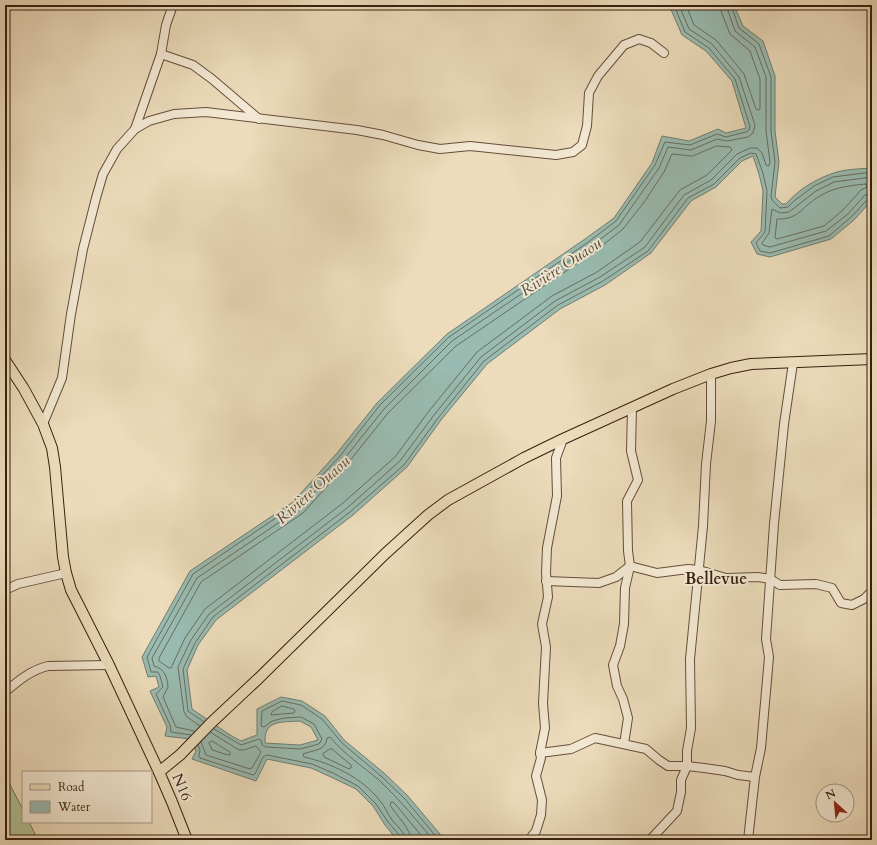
<svg xmlns="http://www.w3.org/2000/svg" width="877" height="845" font-family="Cardo,serif">
  <rect width="100%" height="100%" fill="#ecdcbb"/>
  <filter id="stains"><feTurbulence type="fractalNoise" baseFrequency=".005" numOctaves="4"/><feColorMatrix values="0 0 0 0 .2 0 0 0 0 .09 0 0 0 0 .02 0 0 0 .5 -.17"/></filter>
  <radialGradient id="worn" r=".72"><stop offset=".6" stop-color="#630" stop-opacity="0"/><stop offset="1" stop-color="#630" stop-opacity=".3"/></radialGradient>
  <polygon fill="#b3c294" stroke="#767052" points="5,775 23,810 23,822 29,822 38,840 5,840"/>
  <path fill="#99bbb1" stroke="#727d70" fill-rule="evenodd" d="M 669,5 L 734,5 L 743,26 L 763,41 L 775,76 L 775,131 L 779,162 L 775,197 L 782,204 L 786,204 C 798,190 814,180 831,174 C 843,169 859,169 872,168 L 872,200 L 854,220 L 831,239 L 770,257 L 757,254 L 751,242 L 761,231 L 763,191 L 759,174 L 753,156 L 742,161 L 716,187 L 691,201 L 651,253 L 605,285 L 560,309 L 487,364 L 441,420 L 407,467 L 353,515 L 216,620 L 198,645 L 187,670 L 192,709 L 230,735 L 241,741 L 257,735 L 257,709 L 281,697 L 302,701 L 325,716 L 344,740 L 384,773 L 407,795 L 445,840 L 397,840 L 385,825 L 373,806 L 356,789 L 331,777 L 311,768 L 267,759 L 256,781 L 192,759 L 196,751 L 190,739 L 165,736 L 167,727 L 150,691 L 159,687 L 156,676 L 148,677 L 142,657 L 190,571 L 293,502 L 337,453 L 377,403 L 447,334 L 585,239 L 614,218 L 652,163 L 662,136 L 689,141 L 718,129 L 726,133 L 746,128 L 732,81 L 706,51 L 682,35 ZM 300,721 L 311,727 L 318,740 L 300,745 L 265,743 C 265,740 265,734 267,730 C 272,720 290,722 300,721 Z"/>
  <g fill="none" stroke-linecap="round" stroke-linejoin="round">
    <g stroke="#686d60" stroke-width="1">
      <polyline points="686,5 694,25 716,40 744,74 756,109 759,110 760,109 760,79 750,51 730,34 721,11 720,5"/>
      <polyline points="731,5 739,28 759,44 771,77 771,131 775,162 771,196 772,200 780,208 788,207 794,201 814,186 833,177 872,172"/>
      <polygon points="717,146 730,147 732,150 707,175 680,190 640,242 597,272 552,296 477,352 429,411 395,457 343,503 205,609 185,638 171,668 169,668 159,661 159,658 201,582 303,513 348,463 388,413 456,346 594,252 623,229 645,201 664,172 672,154 692,156"/>
      <polyline points="872,177 834,182 816,191 789,212 780,213 772,209 769,233 762,243 763,245 770,247 826,231 848,214 865,195 872,193"/>
      <path d="M 865,184 L 867,185 L 867,187 L 861,190 L 843,210 L 824,226 L 777,239 L 775,238 L 777,219 C 799,220 802,206 820,196 C 834,187 849,186 865,184 Z"/>
      <polygon points="282,706 294,709 295,711 294,713 271,715 272,712"/>
      <polyline points="204,722 188,711 183,669 195,643 213,617 350,512 404,465 438,418 484,361 558,305 603,281 648,251 688,198 714,184 740,158 751,153 756,154 763,173 767,191 765,232 756,243 760,251 770,253 829,236 851,217 868,199 872,198"/>
      <polyline points="200,726 187,717 184,712 178,667 191,640 209,614 347,508 400,461 434,415 481,357 555,301 600,277 645,247 684,195 711,180 737,154 750,148 757,148 762,153 766,165 769,166 770,162 766,131 766,77 755,47 735,31 726,5"/>
      <polyline points="214,729 241,745 259,739 261,740 262,745 266,747 300,749 319,744 322,739 314,724 301,717 284,718 272,721 264,727 261,726 262,711 282,701 301,705 322,719 342,743 381,776 404,798 439,840"/>
      <path d="M 194,731 L 176,727 L 163,697 L 168,687 C 167,677 165,669 154,666 L 152,658 L 197,578 L 299,509 L 344,459 L 384,409 L 452,341 L 590,247 L 619,225 L 659,168 L 668,147 L 691,150 L 717,139 L 727,141 L 748,137 L 753,133 L 755,125 L 739,77 L 712,44 L 689,29 L 679,5"/>
      <polyline points="191,735 171,732 170,725 156,694 163,687 160,676 158,672 151,672 147,657 193,574 295,505 340,456 380,405 449,337 587,243 616,221 655,165 665,142 690,145 717,134 726,137 746,132 749,130 750,126 735,79 709,48 685,32 674,5"/>
      <polygon points="212,741 230,752 230,755 228,755 212,750 209,743"/>
      <polyline points="201,742 206,755 250,769 252,768 261,752 256,746 244,750 239,750 210,732"/>
      <polyline points="198,745 200,750 199,756 200,758 253,775 255,774 263,757 267,755 312,764 333,773 358,786 376,804 388,822 400,836 400,840"/>
      <polygon points="330,749 332,749 351,765 351,768 349,769 324,757 323,754"/>
      <path d="M 405,840 C 405,832 397,826 392,820 C 388,814 385,807 380,801 C 363,778 331,763 304,757 L 303,754 C 313,750 326,751 327,738 L 330,737 C 344,754 362,766 379,780 C 399,799 416,819 433,840"/>
      <path d="M 411,840 C 411,829 396,815 390,805 L 391,802 L 393,802 L 396,805 L 425,840"/>
    </g>
    <defs>
      <g id="minor">
        <polyline points="161,54 193,65 212,79 259,119"/>
        <polyline points="135,129 161,54 166,25 173,5"/>
        <polyline points="43,424 62,378 71,314 83,249 96,198 103,174 117,149 135,129 149,121 174,114 206,112 357,130 383,135 418,145 440,149 470,146 556,155 573,152 582,145 587,126 589,93 598,76 624,45 639,39 651,43 664,53"/>
        <polyline points="546,581 599,583 616,577 630,566 657,573 688,569 699,570 726,578 758,577 770,579 780,585 816,584 832,588 841,603 852,605 864,599 872,591"/>
        <polyline points="5,590 18,584 66,573"/>
        <path d="M 5,692 C 18,681 31,670 48,666 L 109,665"/>
        <polyline points="624,744 628,718 623,699 617,686 613,665 620,646 624,624 625,588 630,566 628,551 627,501 638,480 631,451 632,408"/>
        <polyline points="540,753 571,749 595,738 646,749 659,760 668,766 687,766 704,768 725,771 738,775 755,777"/>
        <polyline points="529,840 536,831 541,815 542,800 536,776 541,758 540,753 545,728 543,703 546,647 542,624 548,597 546,573 547,548 557,496 556,458 563,439"/>
        <polyline points="650,840 677,811 681,792 681,780 687,766 687,751 691,728 690,659 703,526 706,464 711,421 711,374"/>
        <polyline points="748,840 755,777 761,748 769,657 766,639 774,524 784,424 793,363"/>
      </g>
      <g id="major">
        <polyline points="5,360 24,389 43,424 52,448 55,467 63,557 66,573 71,590 109,665 159,772"/>
        <polyline points="187,840 172,802 159,772 180,755 212,722 258,679 385,554 428,515 448,500 524,458 563,439 673,389 711,374 731,368 751,364 872,359"/>
      </g>
    </defs>
    <use href="#minor" stroke="#654e3a" stroke-width="10"/>
    <use href="#major" stroke="#381f0f" stroke-width="12"/>
    <use href="#minor" stroke="#f3e8d3" stroke-width="8"/>
    <use href="#major" stroke="#ecdcbb" stroke-width="10"/>
  </g>
  <g text-anchor="middle" dominant-baseline="central" stroke-width="4" stroke-linejoin="round" paint-order="stroke">
    <g font-size="15" fill="#381f0f" stroke="#f3e8d3">
      <text transform="translate(182 787) rotate(67)">N16</text>
    </g>
    <g font-size="16" font-style="italic" fill="#554e40" stroke="#f3e8d3">
      <text transform="translate(561 267) rotate(-33)">Rivière Ouaou</text>
      <text transform="translate(313 490) rotate(-42)">Rivière Ouaou</text>
    </g>
    <g font-size="16" font-weight="bold" fill="#381f0f" stroke="#f3e8d3">
      <text x="716" y="579">Bellevue</text>
    </g>
  </g>
  <rect width="877" height="845" fill="none" stroke="#ecdcbb" stroke-width="20"/>
  <rect x="6" y="6" width="865" height="833" fill="none" stroke="#381f0f" stroke-width="2"/>
  <rect x="10" y="10" width="857" height="825" fill="none" stroke="#381f0f"/>
  <rect x="22" y="771" width="130" height="52" fill="#f3e8d3" stroke="#a89885"/>
  <rect x="30" y="784" width="20" height="6" fill="#ecdcbb" stroke="#a89885"/>
  <text x="58" y="791" font-size="12" fill="#381f0f">Road</text>
  <rect x="30" y="801" width="20" height="12" fill="#99bbb1" stroke="#a89885"/>
  <text x="58" y="811" font-size="12" fill="#381f0f">Water</text>
  <g transform="translate(835 803) rotate(333)"><circle r="19" fill="#f3e8d3" stroke="#a89885"/>
  <path d="M0-3L7 15L0 10L-7 15Z" fill="#8f2418"/>
  <text y="-6" font-size="11" font-weight="bold" text-anchor="middle" fill="#381f0f">N</text>
  </g>
  <rect width="100%" height="100%" filter="url(#stains)"/>
  <rect width="100%" height="100%" fill="url(#worn)"/>
</svg>
